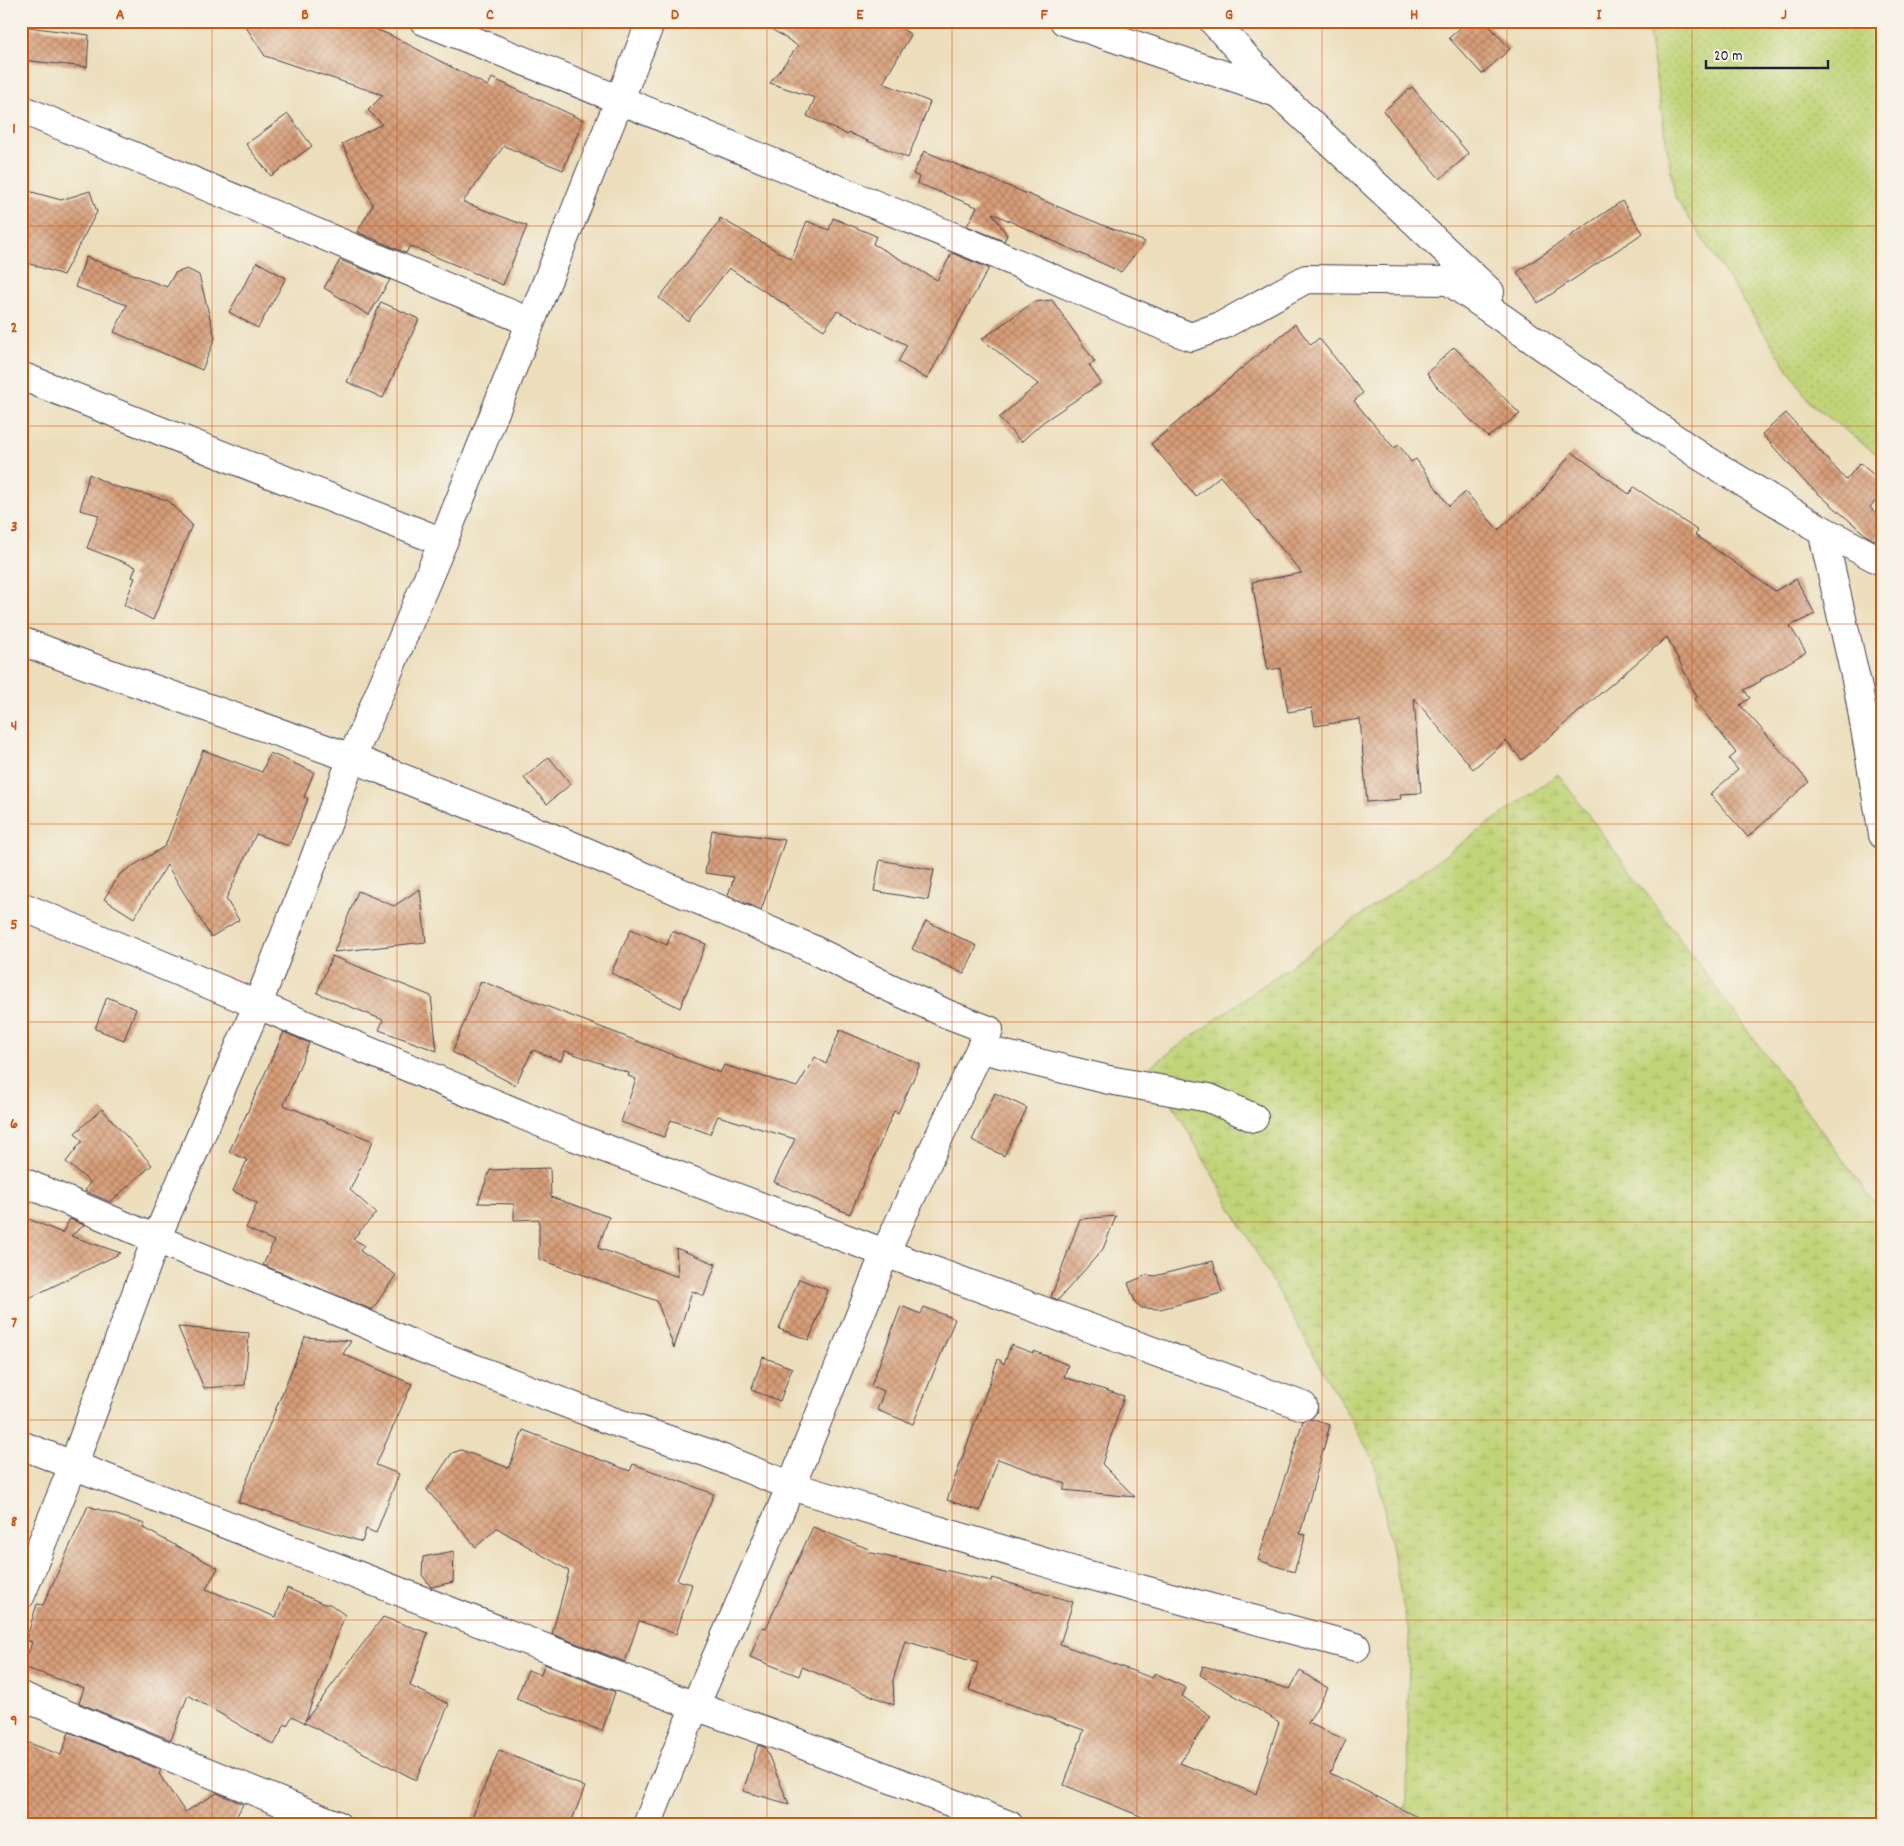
<svg xmlns="http://www.w3.org/2000/svg" width="1904" height="1846" font-family="Dekko,sans-serif">
  <defs>
    <pattern id="green-dots" width="8" height="8" patternUnits="userSpaceOnUse" patternTransform="scale(1.25)"><rect width="8" height="8" fill="#c1d478"/><path d="M2 2h.1M6 6h.1" fill="none" stroke="#a6b669" stroke-width="1.8" stroke-linecap="round"/></pattern>
    <pattern id="wetland-marsh" width="20" height="14" patternUnits="userSpaceOnUse" patternTransform="scale(1.25)"><rect width="20" height="14" fill="#c1d478"/><path d="M1 5h8M5 5V1M11 12h8M15 12V8" fill="none" stroke="#a6b669"/></pattern>
    <pattern id="building-cross-hatch" width="8" height="8" patternUnits="userSpaceOnUse" patternTransform="scale(1.25)"><rect width="8" height="8" fill="#d79d77"/><path d="M0 0l8 8M0 8l8-8" fill="none" stroke="#ae8063"/></pattern>
  </defs>
  <rect width="100%" height="100%" fill="#f7f3e8"/>
  <filter id="ink" filterUnits="userSpaceOnUse"><feTurbulence type="fractalNoise" baseFrequency=".02" numOctaves="2"/><feDisplacementMap in="SourceGraphic" scale="10" xChannelSelector="R" yChannelSelector="G"/><feConvolveMatrix kernelMatrix="1 2 1 2 8 2 1 2 1" color-interpolation-filters="sRGB"/></filter>
  <filter id="wash" filterUnits="userSpaceOnUse"><feTurbulence type="fractalNoise" baseFrequency=".0096" numOctaves="4" result="noise"/><feDisplacementMap in="SourceGraphic" scale="20" xChannelSelector="R" yChannelSelector="G"/><feGaussianBlur stdDeviation="1.12" result="paint"/><feColorMatrix in="noise" values="0 0 0 0 0 0 0 0 0 0 0 0 0 0 0 0 0 1.4 0 .05"/><feComposite in="paint" operator="in"/></filter>
  <g filter="url(#wash)">
    <rect width="100%" height="100%" fill="#ecdebb"/>
    <polygon fill="url(#green-dots)" stroke="#727b5a" points="1647,21 1883,21 1883,459 1811,404 1675,197"/>
    <polygon fill="url(#wetland-marsh)" stroke="#727b5a" points="1558,774 1883,1214 1883,1825 1396,1825 1407,1801 1409,1634 1374,1461 1151,1066"/>
    <g id="blocks">
      <g fill="url(#building-cross-hatch)">
        <polygon points="242,21 356,21 390,35 488,86 492,78 583,120 563,170 504,146 463,202 527,226 503,285 410,246 406,253 357,232 373,205 342,144 382,124 368,110 383,95 265,56"/>
        <polygon points="759,21 892,21 911,35 883,83 930,102 908,158 849,133 848,135 807,116 815,98 770,83 798,46"/>
        <polygon points="1468,21 1485,21 1510,49 1482,74 1449,38"/>
        <polygon points="21,26 89,35 87,67 21,60"/>
        <polygon points="1412,87 1469,154 1440,179 1383,111"/>
        <polygon points="288,114 312,146 271,176 246,144"/>
        <polygon points="924,151 1073,213 1145,242 1121,272 992,213 1007,235 1004,241 967,226 977,207 917,183 919,177 913,174"/>
        <polygon points="21,189 61,200 90,191 97,212 63,275 21,261"/>
        <polygon points="1622,201 1643,233 1538,303 1517,272"/>
        <polygon points="720,218 791,259 807,221 829,230 833,218 876,236 873,244 937,280 952,253 989,268 927,379 898,362 907,345 837,311 824,330 729,268 688,321 659,298 719,222"/>
        <polygon points="86,257 167,287 175,273 187,269 199,275 215,338 202,370 114,332 127,305 75,287"/>
        <polygon points="340,260 390,280 369,315 324,288"/>
        <polygon points="257,262 286,278 258,328 229,312"/>
        <polygon points="1052,300 1095,362 1089,365 1101,383 1043,422 1021,442 999,418 1038,384 982,339 1034,302"/>
        <polygon points="381,302 419,319 383,398 347,382"/>
        <polygon points="1295,324 1311,345 1319,338 1363,393 1354,401 1394,448 1399,445 1411,462 1416,459 1449,506 1466,492 1498,530 1539,495 1572,452 1629,494 1634,487 1698,531 1695,535 1775,591 1796,579 1815,614 1790,626 1806,652 1760,680 1761,681 1744,690 1750,698 1740,705 1809,782 1748,837 1710,794 1738,770 1729,759 1736,753 1694,699 1697,697 1667,637 1522,760 1506,741 1473,769 1414,698 1421,793 1400,794 1401,799 1367,802 1360,719 1315,726 1312,708 1288,712 1280,668 1268,670 1252,582 1302,573 1220,476 1196,496 1151,444"/>
        <polygon points="1454,347 1520,414 1488,437 1436,386 1427,373"/>
        <polygon points="1786,413 1846,480 1860,463 1883,483 1883,492 1870,507 1883,521 1883,531 1874,540 1867,536 1805,482 1762,434"/>
        <polygon points="89,474 113,486 167,500 192,525 153,620 124,605 135,578 132,577 136,567 87,548 99,515 80,510"/>
        <polygon points="203,750 262,772 270,753 314,772 304,797 308,799 289,846 256,834 226,899 239,920 211,937 167,865 134,918 104,899 120,874 165,846"/>
        <polygon points="549,757 571,784 547,804 524,778"/>
        <polygon points="712,830 785,840 761,910 728,895 734,877 705,873"/>
        <polygon points="880,860 934,870 928,900 874,891"/>
        <polygon points="420,889 426,942 334,952 358,891 394,906"/>
        <polygon points="926,921 977,946 964,974 912,949"/>
        <polygon points="631,929 667,945 672,931 706,944 680,1008 611,973"/>
        <polygon points="332,956 431,996 437,1051 379,1030 383,1020 317,993"/>
        <polygon points="481,981 720,1073 724,1065 797,1087 815,1057 826,1064 840,1030 920,1064 898,1113 894,1111 850,1214 774,1182 795,1139 718,1116 710,1134 671,1120 664,1137 621,1122 636,1079 628,1076 629,1073 565,1051 561,1061 533,1050 515,1085 452,1052"/>
        <polygon points="107,997 136,1009 124,1040 95,1029"/>
        <polygon points="284,1032 309,1043 284,1105 373,1141 350,1190 376,1213 353,1239 364,1245 360,1251 396,1275 372,1310 263,1265 274,1241 246,1228 257,1203 233,1191 247,1160 229,1152"/>
        <polygon points="995,1093 1027,1108 1004,1156 972,1140"/>
        <polygon points="102,1109 152,1165 110,1202 85,1191 90,1182 66,1162 82,1141 75,1133"/>
        <polygon points="550,1168 551,1197 609,1217 598,1248 678,1277 676,1248 716,1264 704,1296 692,1291 674,1348 657,1301 539,1259 539,1219 514,1220 514,1204 478,1203 490,1170"/>
        <polygon points="1116,1216 1103,1249 1058,1300 1051,1297 1080,1219"/>
        <polygon points="29,1219 62,1233 70,1219 84,1225 71,1236 121,1253 21,1302 21,1237"/>
        <polygon points="1213,1261 1222,1293 1160,1309 1142,1308 1135,1302 1128,1283 1147,1275 1155,1276"/>
        <polygon points="799,1279 828,1290 809,1340 779,1329"/>
        <polygon points="901,1306 921,1314 924,1307 955,1319 913,1424 877,1410 884,1391 871,1386"/>
        <polygon points="178,1327 249,1333 245,1385 204,1388"/>
        <polygon points="305,1337 351,1341 343,1354 412,1384 376,1465 399,1474 376,1533 366,1529 362,1542 238,1502"/>
        <polygon points="1011,1345 1033,1353 1034,1351 1068,1365 1064,1377 1124,1396 1102,1464 1135,1497 1063,1490 1066,1484 998,1459 980,1511 947,1500 998,1359 1004,1364"/>
        <polygon points="763,1357 792,1368 780,1401 751,1390"/>
        <polygon points="1310,1419 1330,1425 1300,1534 1306,1535 1294,1572 1258,1560 1303,1421"/>
        <polygon points="523,1430 630,1471 633,1464 714,1494 677,1580 692,1584 676,1634 639,1621 625,1662 552,1634 569,1571 497,1528 476,1547 427,1490 452,1453 461,1450 509,1468"/>
        <polygon points="88,1506 145,1524 143,1528 218,1568 206,1589 276,1617 287,1588 324,1604 330,1604 345,1615 305,1721 383,1617 428,1633 410,1686 449,1704 416,1780 292,1716 287,1726 285,1724 274,1745 188,1695 171,1740 79,1703 84,1688 23,1667 32,1642 26,1640 37,1604 43,1605"/>
        <polygon points="813,1527 869,1549 868,1552 991,1581 992,1578 1073,1602 1060,1644 1152,1678 1155,1673 1186,1688 1182,1696 1211,1716 1180,1763 1256,1794 1279,1722 1200,1675 1203,1666 1290,1689 1300,1671 1328,1688 1308,1723 1346,1740 1330,1773 1433,1825 1162,1825 1064,1785 1084,1730 969,1690 978,1663 905,1641 893,1680 894,1705 802,1667 799,1676 750,1657 762,1627 766,1628"/>
        <polygon points="454,1551 453,1582 431,1587 422,1575 423,1557"/>
        <polygon points="544,1664 615,1692 602,1731 516,1699 528,1670 541,1675"/>
        <polygon points="69,1732 161,1770 159,1774 185,1812 217,1793 243,1804 232,1825 21,1825 21,1740 61,1755"/>
        <polygon points="758,1745 765,1747 789,1804 743,1791"/>
        <polygon points="499,1750 585,1787 570,1825 469,1825"/>
      </g>
    </g>
  </g>
  <g filter="url(#ink)">
    <use href="#blocks" fill-opacity="0" stroke="#403e4e" stroke-width="1"/>
    <g fill="none" stroke-linecap="round" stroke-linejoin="round">
      <defs>
        <g id="street">
          <path d="M 424,21 C 613,96 800,174 988,251 C 1056,279 1123,310 1191,337 L 1223,325 L 1306,279 L 1449,281 L 1700,456 L 1822,530 L 1859,693 L 1883,835"/>
          <polyline points="1064,21 1277,93"/>
          <polyline points="1213,21 1279,94 1490,292"/>
          <polyline points="21,109 530,322"/>
          <polyline points="21,376 443,542"/>
          <polyline points="1811,524 1883,562"/>
          <polyline points="21,641 91,667 352,758 573,846 810,948 884,985 947,1014 989,1030 885,1253 791,1486 695,1706 647,1825"/>
          <polyline points="21,906 575,1137 885,1253 1303,1406"/>
          <polyline points="981,1049 1109,1080 1209,1098 1254,1118"/>
          <polyline points="21,1181 156,1239 329,1308 421,1348 612,1421 708,1453 791,1486 1074,1571 1356,1647"/>
          <polyline points="21,1445 695,1706 785,1738 1009,1825"/>
          <polyline points="21,1595 73,1466 156,1239 258,1004 303,889 352,758 443,542 651,21"/>
          <polyline points="21,1696 337,1825"/>
        </g>
      </defs>
      <use href="#street" stroke="#403e4e" stroke-width="30"/>
      <use href="#street" stroke="#fff" stroke-width="28"/>
    </g>
  </g>
  <path fill="none" stroke="#d45411" stroke-width="1" stroke-opacity="0.55" d="M 212,21 L 212,1825M 397,21 L 397,1825M 582,21 L 582,1825M 767,21 L 767,1825M 952,21 L 952,1825M 1137,21 L 1137,1825M 1322,21 L 1322,1825M 1507,21 L 1507,1825M 1692,21 L 1692,1825M 21,226 L 1883,226M 21,426 L 1883,426M 21,624 L 1883,624M 21,824 L 1883,824M 21,1022 L 1883,1022M 21,1222 L 1883,1222M 21,1420 L 1883,1420M 21,1620 L 1883,1620"/>
  <rect width="1904" height="1846" fill="none" stroke="#f7f3e8" stroke-width="55"/>
  <path d="M1706 60v8h122v-8" fill="none" stroke="#22223b" stroke-width="2.5"/>
  <text x="1714" y="60" font-size="15" fill="#22223b" stroke="#f7f3e8" stroke-width="4" paint-order="stroke">20 m</text>
  <rect x="28" y="28" width="1848" height="1790" fill="none" stroke="#d45411" stroke-width="2"/>
  <g font-size="16" text-anchor="middle" font-weight="bold" fill="#d45411">
    <text x="120" y="19">A</text>
    <text x="305" y="19">B</text>
    <text x="490" y="19">C</text>
    <text x="675" y="19">D</text>
    <text x="860" y="19">E</text>
    <text x="1044" y="19">F</text>
    <text x="1229" y="19">G</text>
    <text x="1414" y="19">H</text>
    <text x="1599" y="19">I</text>
    <text x="1784" y="19">J</text>
    <text x="14" y="133">1</text>
    <text x="14" y="332">2</text>
    <text x="14" y="531">3</text>
    <text x="14" y="730">4</text>
    <text x="14" y="929">5</text>
    <text x="14" y="1128">6</text>
    <text x="14" y="1327">7</text>
    <text x="14" y="1526">8</text>
    <text x="14" y="1725">9</text>
  </g>
</svg>
